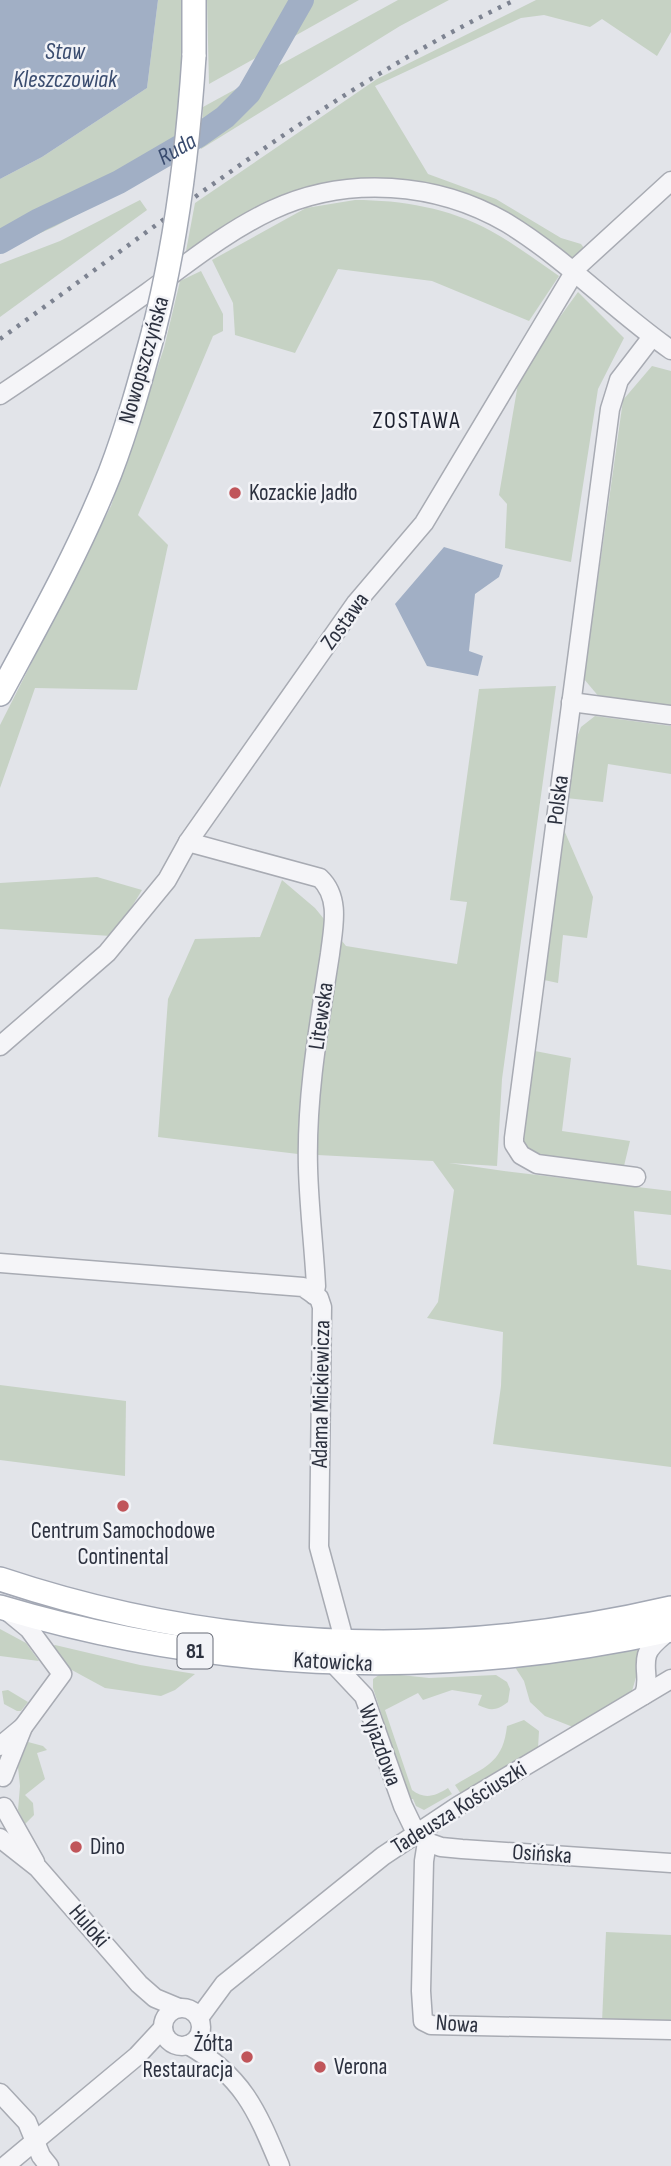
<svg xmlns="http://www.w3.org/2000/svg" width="671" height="2166" font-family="'Sofia Sans Condensed',sans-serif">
  <rect width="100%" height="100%" fill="#e2e4e9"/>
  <g fill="#c6d2c4">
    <polygon points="158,0 183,0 182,65 174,163 54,227 0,251 0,179 42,157 147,88"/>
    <polygon points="207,0 359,0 209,84"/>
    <polygon points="398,0 449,0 400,26 201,149 203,107"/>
    <path d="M 536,0 L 671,0 L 671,32 L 657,56 L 602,19 L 590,27 L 544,15 L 521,18 L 375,86 L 428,174 L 496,199 L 561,238 L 581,244 L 584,248 L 576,258 C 547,254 527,222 501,210 C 490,205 478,198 467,194 C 402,169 321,177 259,207 C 234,219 210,236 186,251 L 195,203 L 377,79 Z"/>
    <polygon points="140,200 147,210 0,317 0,264 60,241"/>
    <path d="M 355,200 C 402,200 449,208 491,231 C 515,244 537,261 559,276 L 529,321 L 432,281 L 338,269 L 295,353 L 235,335 L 233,303 L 212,260 L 306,208 Z"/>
    <polygon points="201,271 223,314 223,331 213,336 138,515 168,545 137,690 35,688 0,788 0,725 111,506 164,348 180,281"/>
    <polygon points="578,292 624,338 598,389 571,562 505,548 507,504 499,495 520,372"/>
    <polygon points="652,366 671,371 671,706 600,698 584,679 623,400"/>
    <polygon points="556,686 502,1079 497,1166 449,1163 504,1171 671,1191 671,1215 634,1211 637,1265 671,1270 671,1467 493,1444 501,1386 503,1332 427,1318 438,1302 454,1190 433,1161 298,1154 158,1137 168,999 195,939 260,937 282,880 315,908 346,946 457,964 467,902 450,900 479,689"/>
    <polygon points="595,716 671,726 671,774 608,764 603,802 566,798 575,742 581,727"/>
    <polygon points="564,830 593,897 587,938 563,935 558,983 544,980"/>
    <polygon points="97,877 142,890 119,928 111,936 0,929 0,883"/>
    <polygon points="535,1051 571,1058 562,1131 630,1141 624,1166 540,1158 529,1151 523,1140"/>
    <polygon points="0,1385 126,1401 125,1476 0,1460"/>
    <polygon points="0,1629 26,1643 39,1661 0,1656"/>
    <polygon points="646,1643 632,1691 573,1727 545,1716 530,1702 524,1681 513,1664"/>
    <polygon points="55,1645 140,1665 195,1674 175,1690 161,1696 105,1688 70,1669 52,1647"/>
    <path d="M 382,1673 L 429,1678 L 496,1675 L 507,1682 L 510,1689 L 508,1702 C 496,1711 491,1711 478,1705 L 482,1695 L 452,1690 L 423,1700 L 418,1693 L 385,1710 L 412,1790 C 425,1800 435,1796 448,1788 L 452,1794 L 424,1810 L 416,1806 L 413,1799 L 409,1799 L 373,1688 L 373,1679 Z"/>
    <polygon points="8,1690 28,1702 21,1711 17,1711 4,1704 2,1691"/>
    <path d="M 524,1720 L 539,1731 L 538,1748 L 461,1794 L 455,1785 C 484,1767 503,1764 507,1726 Z"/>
    <polygon points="28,1742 43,1746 47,1750 37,1753 45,1779 25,1795 33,1803 34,1815 25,1824 18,1810 20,1786 18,1767"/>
    <polygon points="606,1932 671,1935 671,2022 602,2022"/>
  </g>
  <g fill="#a1afc5">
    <polygon points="0,0 158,0 147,88 42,157 0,179"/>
    <polygon points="444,547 503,565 499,577 475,594 469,651 483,656 478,676 427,666 395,604"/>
  </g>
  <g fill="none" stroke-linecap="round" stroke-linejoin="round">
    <path stroke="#a1afc5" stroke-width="24" id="s1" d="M 0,242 L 39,220 L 119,182 L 198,136 L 225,117 L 249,93 L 302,0"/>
    <defs>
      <g id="minor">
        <path d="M 0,395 C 50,362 99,327 148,292 C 188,263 227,231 272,210 C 347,175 437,182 507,223 C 566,259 615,311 671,350"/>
        <polyline points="571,702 671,715"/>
        <path d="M 188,842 L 320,878 C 341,898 333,928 330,954 C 319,1025 306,1096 308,1168 C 309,1207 314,1247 316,1286 L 314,1295"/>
        <polyline points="0,1046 107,953 167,880 188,842 356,603 424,523 578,266 671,181"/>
        <polyline points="636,1177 537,1164 521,1155 514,1144 514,1138 610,409 619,380 652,337"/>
        <polyline points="0,1263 303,1287 319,1298 322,1307 319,1547 345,1643"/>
        <polyline points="333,1663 364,1696 403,1806 416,1833 427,1842 441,1847 462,1849 671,1863"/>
        <path d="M 644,1695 C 650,1679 643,1669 647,1655 C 650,1645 662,1637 670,1630"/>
        <polyline points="0,1746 23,1727"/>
        <polyline points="3,1777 23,1727 62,1674 29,1629 6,1610"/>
        <polyline points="4,1807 35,1862"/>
        <polyline points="0,1838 38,1868 139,1984 155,1998 179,2008"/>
        <polyline points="427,1842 424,1861 421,1991 423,2021 431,2025 671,2030"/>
        <circle cx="182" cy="2027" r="19"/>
        <polyline points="199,2018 224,1984 383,1856 458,1806 671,1679"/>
        <path d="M 188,2045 C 243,2076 257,2111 280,2166"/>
        <polyline points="0,2093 27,2122 41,2156 49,2166"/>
        <polyline points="5,2166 137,2056 163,2028"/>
      </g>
      <g id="major">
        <polyline points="194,56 194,0"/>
        <path d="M 0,694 C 39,622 80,549 110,473 C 128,426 141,378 154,330"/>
        <path d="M 0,1579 C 222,1653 444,1661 671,1608"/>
        <path d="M 0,1607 C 222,1673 445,1680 671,1630"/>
      </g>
    </defs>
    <use href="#minor" stroke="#a8abb3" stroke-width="21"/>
    <use href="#major" stroke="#a3a8b4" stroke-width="26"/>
    <use href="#minor" stroke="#f5f5f8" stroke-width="18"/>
    <use href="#major" stroke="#fff" stroke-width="23"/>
    <path stroke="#7d8391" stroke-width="4.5" stroke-dasharray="3.5 7" stroke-linecap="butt" d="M 0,339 C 167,219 329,89 515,0"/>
    <defs>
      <path id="major-bridge" d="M 154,330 C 177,239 188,149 194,56"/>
    </defs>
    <use href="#major-bridge" stroke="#a3a8b4" stroke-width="26" stroke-linecap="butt"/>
    <use href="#major-bridge" stroke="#fff" stroke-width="23"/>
  </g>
  <g fill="#c0555a" stroke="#f2f3f7" stroke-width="2.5">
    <circle cx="235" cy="493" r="7"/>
    <circle cx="123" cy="1506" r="7"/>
    <circle cx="76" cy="1847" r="7"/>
    <circle cx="247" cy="2057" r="7"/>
    <circle cx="320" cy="2067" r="7"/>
  </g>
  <g text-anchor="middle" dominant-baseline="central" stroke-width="5" stroke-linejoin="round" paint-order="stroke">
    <rect fill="#f2f3f7" stroke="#676b76" stroke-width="2" x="177.5" y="1633.5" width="35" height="35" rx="5"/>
    <g font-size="21" font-weight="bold" fill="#2c313f">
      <text x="195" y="1651">81</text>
    </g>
    <g font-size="23" fill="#2c313f" stroke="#f2f3f7">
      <text transform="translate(144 360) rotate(-74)">Nowopszczyńska</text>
      <text transform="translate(345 621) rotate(-54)">Zostawa</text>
      <text transform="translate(558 800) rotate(-83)">Polska</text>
      <text transform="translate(321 1016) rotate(-82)">Litewska</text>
      <text transform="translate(321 1394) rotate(-89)">Adama Mickiewicza</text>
      <text transform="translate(333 1662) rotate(3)">Katowicka</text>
      <text transform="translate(380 1745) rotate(70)">Wyjazdowa</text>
      <text transform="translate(459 1808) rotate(-32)">Tadeusza Kościuszki</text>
      <text transform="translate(542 1854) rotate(4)">Osińska</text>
      <text transform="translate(89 1926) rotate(49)">Huloki</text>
      <text transform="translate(457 2024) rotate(4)">Nowa</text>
    </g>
    <g font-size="23" fill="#2c313f" stroke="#f2f3f7" text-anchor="start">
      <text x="249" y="493">Kozackie Jadło</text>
      <text x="123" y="1531" text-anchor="middle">Centrum Samochodowe<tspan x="123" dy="26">Continental</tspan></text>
      <text x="90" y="1847">Dino</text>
      <text x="233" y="2044" text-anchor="end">Żółta<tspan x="233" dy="26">Restauracja</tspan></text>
      <text x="334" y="2067">Verona</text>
    </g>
    <g font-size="24" font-style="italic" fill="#3a4c6f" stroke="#f2f3f7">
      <text x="65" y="51">Staw<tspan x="65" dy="28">Kleszczowiak</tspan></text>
      <text stroke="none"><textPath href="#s1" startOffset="200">Ruda</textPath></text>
    </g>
    <g font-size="24" letter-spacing="2" fill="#1e2230" stroke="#f2f3f7">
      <text x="417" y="420">ZOSTAWA</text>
    </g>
  </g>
</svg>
